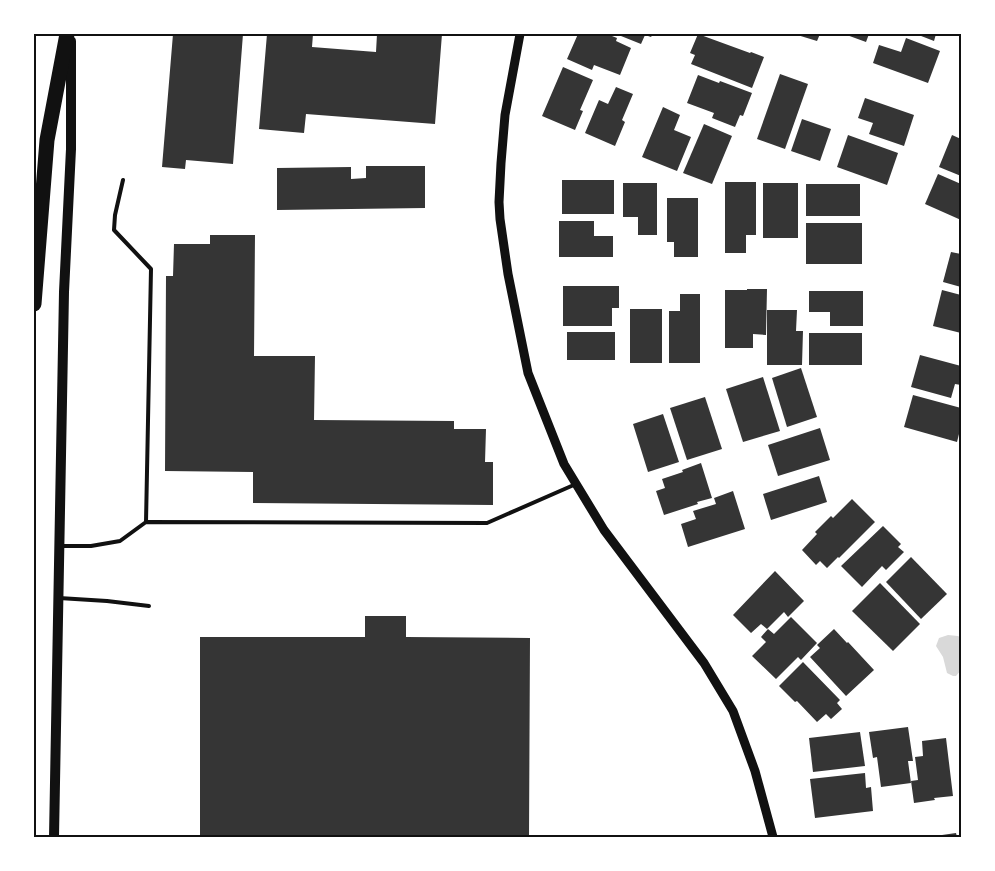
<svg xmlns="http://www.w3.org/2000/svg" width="995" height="871" font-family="Manrope,sans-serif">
  <rect width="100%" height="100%" fill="#fff"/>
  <polygon fill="#d9d9d9" points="948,635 958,636 961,638 961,648 959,655 961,670 956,676 953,676 947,673 943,657 936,646 939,638"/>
  <g fill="#353535">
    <polygon points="173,34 243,34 233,164 186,160 185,169 162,167"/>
    <polygon points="267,34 313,34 312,47 376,52 377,34 442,34 435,124 306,114 304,133 259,129"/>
    <polygon points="578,34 607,34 617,38 616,41 631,48 620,75 594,65 592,70 567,59"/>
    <polygon points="616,34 653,34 651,37 645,35 641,44"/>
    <polygon points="698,34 750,53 751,52 764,57 752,88 691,64 695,55 690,53"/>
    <polygon points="794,34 820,34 817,41"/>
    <polygon points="844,34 869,34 866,42"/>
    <polygon points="916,34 936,34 934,41"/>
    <polygon points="906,38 940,51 928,83 873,63 879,45 901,52"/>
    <polygon points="563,67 593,80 580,110 583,111 575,130 542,116"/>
    <polygon points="780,74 808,84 785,149 757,139"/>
    <polygon points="698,75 719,83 720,81 752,93 743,116 740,115 735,127 712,118 714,113 687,103"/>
    <polygon points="616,87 633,94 622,120 625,122 615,146 585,133 599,100 608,104"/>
    <polygon points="865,98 914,115 904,146 869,134 873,123 858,118"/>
    <polygon points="663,107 680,115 674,130 691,137 677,171 642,157"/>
    <polygon points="802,119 831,129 820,161 791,151"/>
    <polygon points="704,124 732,136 712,184 683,173"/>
    <polygon points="848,135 898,153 887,185 837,167"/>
    <polygon points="952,135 961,139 961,176 939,167"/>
    <polygon points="366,166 425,166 425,208 277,210 277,168 351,167 351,179 366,178"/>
    <polygon points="938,174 961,184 961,220 925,204"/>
    <rect x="562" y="180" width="52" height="34"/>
    <polygon points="725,182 756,182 756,235 746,235 746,253 725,253"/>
    <polygon points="623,183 657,183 657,235 638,235 638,217 623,217"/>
    <rect x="763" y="183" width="35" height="55"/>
    <rect x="806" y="184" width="54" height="32"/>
    <polygon points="667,198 698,198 698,257 674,257 674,242 667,242"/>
    <polygon points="559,221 594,221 594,236 613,236 613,257 559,257"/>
    <rect x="806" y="223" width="56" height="41"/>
    <polygon points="210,235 255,235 254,356 315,356 314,420 454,421 454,429 486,429 485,462 493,462 493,505 253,503 253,472 165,471 166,276 173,276 174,244 210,244"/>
    <polygon points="951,252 961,254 961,287 943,282"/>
    <polygon points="563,286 619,286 619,308 612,308 612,326 563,326"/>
    <polygon points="747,289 767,289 766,335 753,334 753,348 725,348 725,290 747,290"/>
    <polygon points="942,290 961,295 961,333 933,326"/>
    <polygon points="809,291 863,291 863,326 830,326 830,312 809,312"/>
    <polygon points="680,294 700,294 700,363 669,363 669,311 680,311"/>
    <rect x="630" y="309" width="32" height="54"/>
    <polygon points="767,310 797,310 796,331 803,331 802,365 767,365"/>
    <rect x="567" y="332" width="48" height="28"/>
    <rect x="809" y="333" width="53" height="32"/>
    <polygon points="920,355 961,366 961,385 955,384 951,398 911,387"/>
    <polygon points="801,368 817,417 787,427 772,378"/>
    <polygon points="763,377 780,431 743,442 726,389"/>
    <polygon points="913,395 961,408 961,426 957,442 904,427"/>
    <polygon points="705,397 722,449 687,460 670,408"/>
    <polygon points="663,414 679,462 648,472 633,424"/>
    <polygon points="820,428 830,460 778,476 768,445"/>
    <polygon points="701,463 712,498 697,502 698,504 664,515 656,491 665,488 662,479 683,472 682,470"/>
    <polygon points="819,476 827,502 771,520 763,494"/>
    <polygon points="733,491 745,529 688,547 681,524 696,519 693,511 716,504 714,498"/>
    <polygon points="852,499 875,522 839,558 838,557 827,568 820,561 816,565 802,550 817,534 815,532 831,516 833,518"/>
    <polygon points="883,526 901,544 898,547 904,552 886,570 882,566 862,587 841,566"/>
    <polygon points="911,557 947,594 921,619 886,582"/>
    <polygon points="775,571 804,601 788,617 784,612 767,629 761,624 751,633 733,615"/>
    <polygon points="880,583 920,624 893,651 852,611"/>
    <polygon points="365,616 406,616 406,637 530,638 529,837 200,837 200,637 365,637"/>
    <polygon points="791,617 817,643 801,660 798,657 776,679 752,656 766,642 761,637 768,629 774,634"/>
    <polygon points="834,629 847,643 848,642 874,670 846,696 810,657 820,648 817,645"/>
    <polygon points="803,662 840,700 837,703 842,709 831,719 826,714 817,722 797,701 795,702 779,686"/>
    <polygon points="908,727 913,761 908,761 911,783 881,787 877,757 873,758 869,732"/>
    <polygon points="860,732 865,766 813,772 809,738"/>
    <polygon points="946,738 953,796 934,798 935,800 914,803 911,781 918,780 915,757 923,756 922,741"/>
    <polygon points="865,773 866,788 871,787 873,811 815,818 810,779"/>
    <polygon points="956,833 957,837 936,837 935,836"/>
  </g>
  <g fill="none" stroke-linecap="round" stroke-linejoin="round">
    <g stroke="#111" stroke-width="4">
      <polyline points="123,180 115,215 114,230 151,269 146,522"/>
      <polyline points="60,546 91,546 120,541 146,522 487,523 576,484"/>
      <polyline points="59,598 107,601 149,606"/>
    </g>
    <polyline stroke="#111" stroke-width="9" points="520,34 505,115 501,163 499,202 500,219 508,274 528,373 564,464 604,530 704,663 733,711 755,771 773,837"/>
    <polyline stroke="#111" stroke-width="10" points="54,837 64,292 71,149 71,41"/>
    <polyline stroke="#111" stroke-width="15" points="34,304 47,140 67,34"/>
  </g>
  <rect width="995" height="871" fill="none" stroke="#ffffff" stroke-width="70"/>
  <rect x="35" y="35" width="925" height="801" fill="none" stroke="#111" stroke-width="2"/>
</svg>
